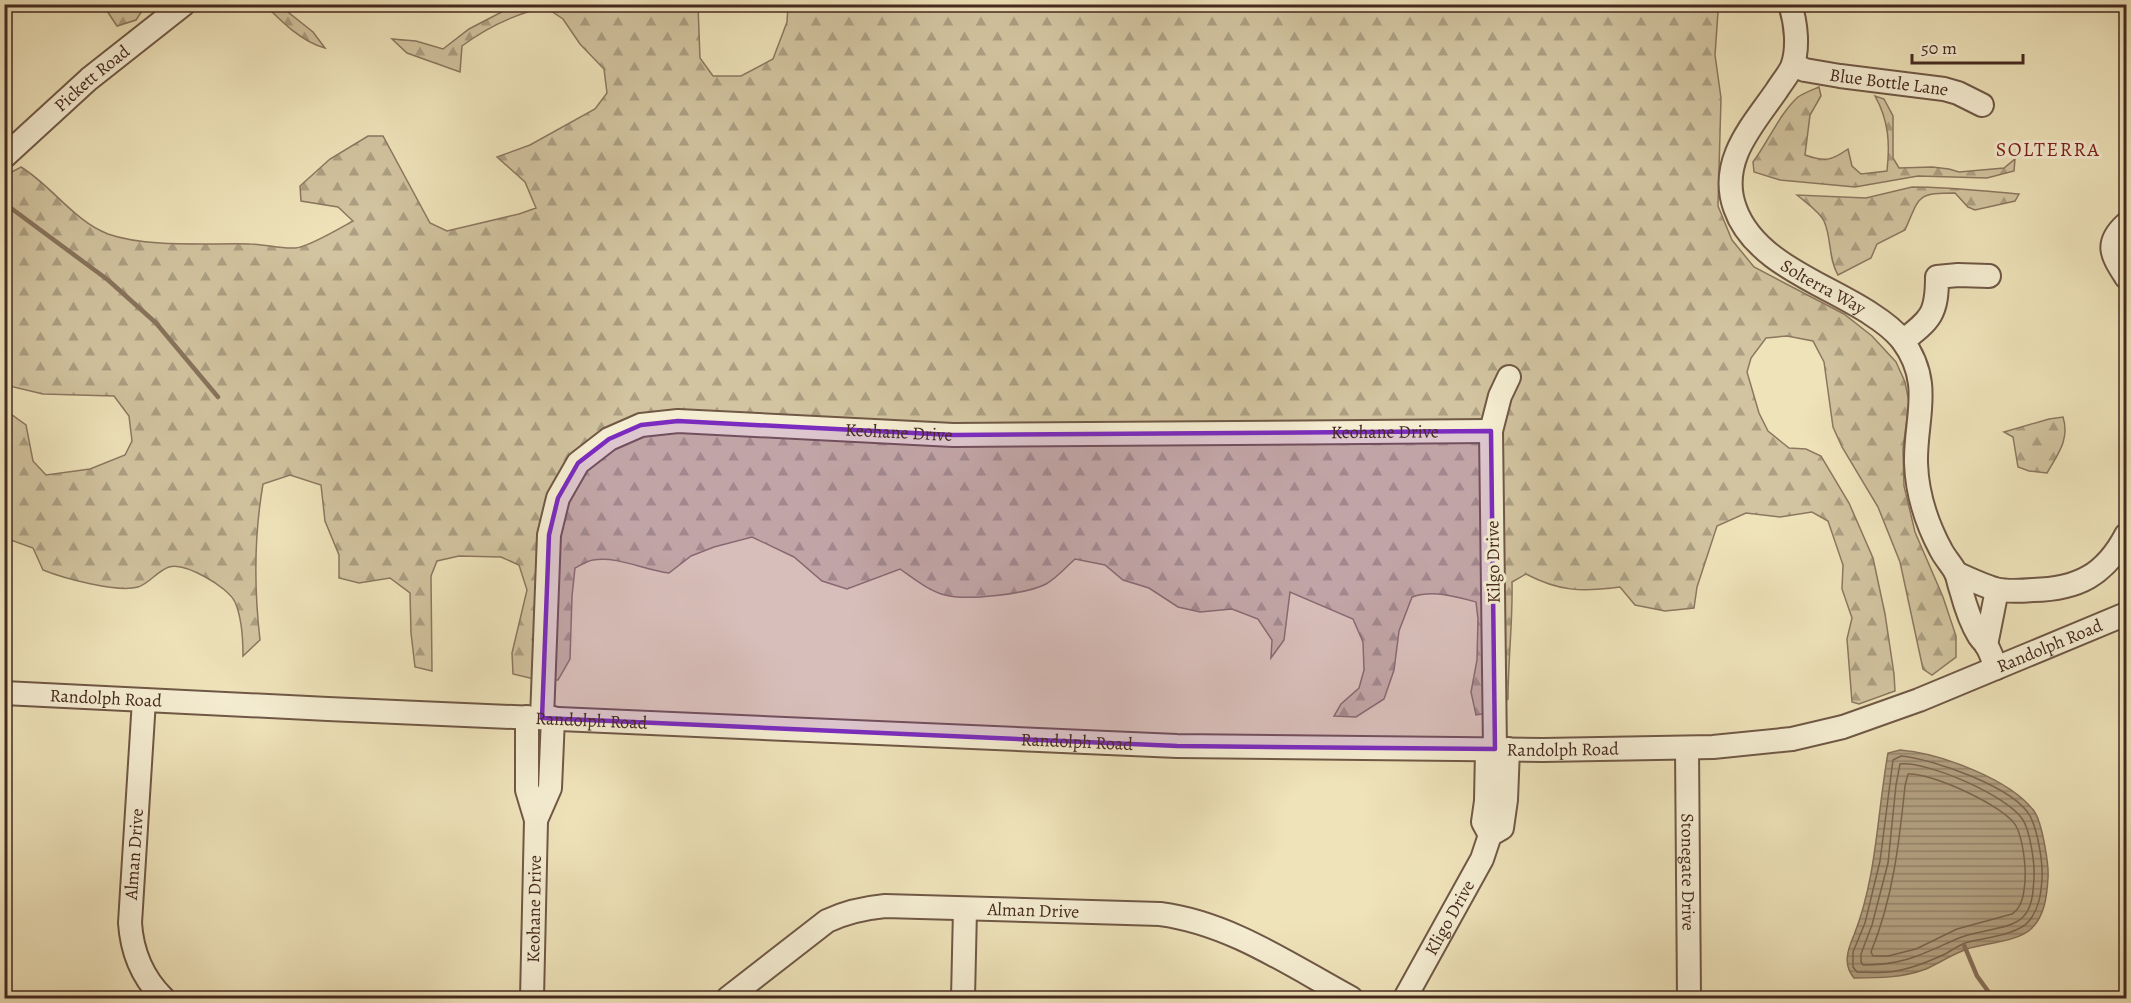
<svg xmlns="http://www.w3.org/2000/svg" width="2131" height="1003" font-family="Alegreya,serif">
  <defs>
    <pattern id="forest-firs" width="22" height="20" patternUnits="userSpaceOnUse" patternTransform="scale(1.5)"><rect width="22" height="20" fill="#d2c4a0"/><path d="M5 1l3.5 6h-7zM16 11l3.5 6h-7z" fill="#ac9f82"/></pattern>
    <pattern id="water-rules" width="6" height="5" patternUnits="userSpaceOnUse" patternTransform="scale(1.5)"><rect width="6" height="5" fill="#b5a485"/><path d="M0 2.5h6" fill="none" stroke="#95866c"/></pattern>
  </defs>
  <rect width="100%" height="100%" fill="#efe3ba"/>
  <filter id="stains"><feTurbulence type="fractalNoise" baseFrequency=".00333" numOctaves="4"/><feColorMatrix values="0 0 0 0 .2 0 0 0 0 .09 0 0 0 0 .02 0 0 0 .5 -.17"/></filter>
  <radialGradient id="worn" r=".72"><stop offset=".6" stop-color="#630" stop-opacity="0"/><stop offset="1" stop-color="#630" stop-opacity=".3"/></radialGradient>
  <g fill="url(#forest-firs)" stroke="#8c7760" stroke-width="1.5">
    <polygon points="103,5 146,5 136,20 117,26"/>
    <path d="M 265,5 L 279,5 L 313,32 L 325,48 C 302,42 282,22 265,5 Z"/>
    <path d="M 515,5 L 698,5 L 700,58 L 713,76 L 741,76 L 773,59 L 787,22 L 788,5 L 1721,5 L 1718,12 L 1715,55 L 1721,98 L 1718,206 L 1732,240 L 1754,267 L 1844,314 L 1872,336 L 1896,362 L 1905,382 L 1909,402 L 1903,449 L 1904,486 L 1915,532 L 1943,597 L 1956,636 L 1956,657 L 1932,675 L 1923,669 L 1900,562 L 1878,507 L 1842,447 L 1833,427 L 1824,362 L 1813,341 L 1787,336 L 1766,338 L 1751,358 L 1747,372 L 1759,413 L 1768,431 L 1789,448 L 1806,449 L 1821,456 L 1849,503 L 1873,558 L 1885,614 L 1894,674 L 1895,691 L 1859,704 L 1852,702 L 1847,639 L 1852,618 L 1842,589 L 1843,565 L 1828,521 L 1812,512 L 1780,517 L 1746,513 L 1717,526 L 1697,587 L 1694,608 L 1665,611 L 1635,605 L 1620,587 C 1583,592 1560,592 1526,574 L 1512,582 C 1513,621 1508,660 1508,699 L 1489,713 L 1476,715 L 1471,692 L 1477,660 L 1478,619 L 1476,602 C 1454,596 1433,590 1412,597 L 1399,631 L 1394,670 L 1384,699 L 1356,717 L 1334,716 L 1341,704 L 1359,688 L 1364,670 L 1363,642 L 1353,619 L 1290,592 L 1284,640 L 1271,658 L 1272,640 L 1258,619 L 1232,609 L 1200,612 L 1178,607 L 1149,588 L 1123,580 L 1105,565 L 1075,559 C 1066,567 1057,578 1046,584 C 1027,594 966,601 945,595 C 929,591 913,578 900,569 L 847,589 L 822,581 L 794,557 L 752,537 L 714,547 L 691,556 L 669,573 C 644,570 618,556 593,560 C 587,561 581,565 575,568 L 572,596 L 570,659 L 558,680 L 538,680 L 513,674 L 512,653 L 527,590 L 519,565 L 501,557 L 459,556 L 437,561 L 431,576 L 432,671 L 415,667 L 411,633 L 410,593 L 390,578 L 359,583 L 339,578 L 339,555 L 325,521 L 321,485 L 290,475 L 263,484 C 254,536 254,588 260,640 L 243,656 C 243,639 242,618 235,602 C 228,587 185,562 169,567 C 157,571 149,584 138,587 C 117,593 63,578 43,570 L 33,548 L 11,540 L 5,544 L 5,410 L 26,425 L 33,461 L 46,475 L 90,469 L 125,455 L 132,441 L 129,416 L 114,396 L 43,394 L 5,385 L 4,176 L 21,167 C 52,186 74,221 108,234 C 148,248 207,243 250,244 C 265,244 280,249 295,248 C 307,248 342,227 353,221 L 338,207 L 301,201 L 300,186 L 330,159 L 368,136 L 383,136 L 430,223 L 447,231 L 519,214 L 536,208 L 525,182 L 497,157 L 530,145 L 595,109 L 607,93 L 604,69 L 580,44 L 563,19 L 545,7 C 516,14 486,28 462,46 L 460,72 L 407,53 L 392,39 L 416,41 L 443,49 L 469,29 Z"/>
    <path d="M 1819,87 L 1821,96 L 1810,115 L 1805,155 C 1825,162 1831,161 1848,149 L 1852,166 L 1861,174 L 1887,171 C 1890,144 1889,121 1875,96 L 1884,99 L 1893,116 L 1893,158 L 1899,168 L 1932,167 L 1949,169 L 1959,172 L 2004,168 L 2015,159 L 2014,171 L 1987,178 L 1918,176 L 1855,187 L 1780,180 L 1754,172 L 1753,162 C 1768,142 1780,113 1798,97 C 1804,93 1812,90 1819,87 Z"/>
    <path d="M 1912,187 C 1948,187 1984,191 2019,194 L 2015,201 L 1975,210 L 1968,207 L 1955,193 C 1916,193 1920,196 1905,230 L 1877,244 L 1871,258 L 1838,275 C 1828,258 1832,239 1824,221 C 1819,211 1805,202 1797,195 L 1866,198 Z"/>
    <path d="M 2063,417 C 2070,439 2058,454 2047,473 L 2029,471 L 2018,467 L 2013,437 L 2004,432 L 2049,419 Z"/>
  </g>
  <path fill="url(#water-rules)" stroke="#88735c" stroke-width="1.5" d="M 1900,750 C 1939,753 2010,779 2034,811 C 2042,822 2049,864 2048,878 C 2047,895 2045,916 2031,929 C 2017,942 1985,943 1967,949 C 1953,954 1939,963 1926,969 C 1902,978 1878,978 1854,978 C 1843,965 1847,951 1854,935 C 1877,877 1877,814 1888,753 Z"/>
  <g fill="none" stroke-linecap="round" stroke-linejoin="round">
    <g stroke="#7d6752" stroke-width="1.5">
      <path d="M 1901,756 C 1933,759 2014,787 2030,816 C 2038,831 2043,863 2042,879 C 2041,894 2039,909 2029,921 C 2018,935 1983,938 1965,943 C 1958,946 1952,950 1945,954 C 1928,962 1909,970 1889,972 C 1879,973 1868,972 1857,972 L 1853,967 L 1853,952 L 1865,923 L 1880,861 L 1893,760 Z"/>
      <path d="M 1900,764 C 1928,761 2008,796 2023,820 C 2030,831 2035,864 2034,878 C 2033,891 2033,907 2023,917 C 2011,930 1976,930 1959,938 C 1922,954 1905,965 1863,965 L 1861,962 L 1861,954 L 1872,925 L 1888,863 L 1896,785 Z"/>
      <path d="M 1908,774 C 1930,772 2005,806 2016,826 C 2023,839 2026,866 2025,881 C 2024,892 2023,907 2012,914 L 1957,929 L 1916,949 L 1888,956 L 1873,956 L 1871,952 C 1893,898 1899,844 1905,786 Z"/>
    </g>
    <g stroke="#88735c" stroke-width="4.5">
      <polyline points="4,203 108,280 156,323 218,397"/>
      <polyline points="1964,945 1977,976 1993,998"/>
    </g>
    <defs>
      <g id="minor">
        <path id="s1" d="M 1790,4 C 1796,23 1799,48 1792,67 C 1788,75 1782,82 1777,90 C 1753,125 1718,161 1735,208 C 1754,263 1826,284 1871,314 C 1882,321 1894,330 1902,340 C 1934,383 1915,418 1916,463 C 1917,493 1927,524 1941,550 C 1945,558 1952,565 1956,573 C 1958,578 1959,584 1961,590 C 1965,605 1971,623 1979,636 C 1981,639 1983,641 1985,643 C 1990,650 1993,660 1996,668"/>
        <path id="s2" d="M 1793,65 L 1805,70 L 1840,76 L 1944,89 L 1958,93 L 1982,105"/>
        <path id="s3" d="M 4,157 L 89,79 L 184,4"/>
        <path d="M 2126,224 C 2104,244 2112,255 2126,277"/>
        <path d="M 1903,341 C 1931,319 1937,314 1937,277 L 1958,275 L 1989,276"/>
        <path d="M 1956,573 C 1969,579 1982,585 1995,589 C 2007,592 2021,591 2033,590 C 2078,589 2105,575 2126,535"/>
        <polyline points="1986,645 1997,590"/>
        <path id="s4" d="M 4,693 L 328,709 L 1177,746 L 1543,750 L 1713,747 L 1792,739 L 1843,727 L 1919,700 L 2126,614"/>
        <path d="M 144,700 L 130,923 C 132,953 142,977 163,998"/>
        <polyline points="527,717 527,790 536,820 532,998"/>
        <path id="s5" d="M 542,718 L 549,535 L 558,498 L 578,463 L 609,439 L 641,425 L 678,421 L 953,435 L 1491,431"/>
        <path id="s6" d="M 1687,748 L 1689,998"/>
        <polyline points="1487,749 1486,801 1483,822 1490,835"/>
        <polyline points="1495,749 1491,431 1500,396 1509,377"/>
        <polyline points="536,820 550,788 553,718"/>
        <path id="s7" d="M 728,998 L 827,921 C 846,912 864,908 885,906 L 1160,914 C 1230,923 1290,965 1351,998"/>
        <polyline points="963,998 965,909"/>
        <path id="s8" d="M 1405,998 L 1482,859 L 1490,835 L 1502,828 L 1506,800 L 1508,749"/>
      </g>
    </defs>
    <use href="#minor" stroke="#705846" stroke-width="26"/>
    <use href="#minor" stroke="#f5edd2" stroke-width="22"/>
  </g>
  <path fill="#7b2cbf" fill-opacity="0.2" stroke="#7b2cbf" stroke-width="4.5" stroke-linejoin="round" d="M 678,421 L 953,435 L 1491,431 L 1495,749 L 1177,746 L 542,718 L 549,535 L 558,498 L 578,463 L 609,439 L 641,425 Z"/>
  <g text-anchor="middle" dominant-baseline="central" stroke-width="6" stroke-linejoin="round" paint-order="stroke">
    <g font-size="18" fill="#452a1f" stroke="#f5edd2">
      <text stroke="none"><textPath href="#s3" startOffset="118">Pickett Road</textPath></text>
      <text stroke="none"><textPath href="#s2" startOffset="98">Blue Bottle Lane</textPath></text>
      <text stroke="none"><textPath href="#s1" startOffset="344">Solterra Way</textPath></text>
      <text stroke="none"><textPath href="#s5" startOffset="594">Keohane Drive</textPath></text>
      <text stroke="none"><textPath href="#s5" startOffset="1080">Keohane Drive</textPath></text>
      <text transform="translate(1493 562) rotate(-91)">Kilgo Drive</text>
      <text stroke="none"><textPath href="#s4" startOffset="2064">Randolph Road</textPath></text>
      <text stroke="none"><textPath href="#s4" startOffset="102">Randolph Road</textPath></text>
      <text stroke="none"><textPath href="#s4" startOffset="588">Randolph Road</textPath></text>
      <text stroke="none"><textPath href="#s4" startOffset="1074">Randolph Road</textPath></text>
      <text stroke="none"><textPath href="#s4" startOffset="1560">Randolph Road</textPath></text>
      <text transform="translate(134 854) rotate(-86)">Alman Drive</text>
      <text stroke="none"><textPath href="#s6" startOffset="124">Stonegate Drive</textPath></text>
      <text transform="translate(534 909) rotate(-89)">Keohane Drive</text>
      <text stroke="none"><textPath href="#s7" startOffset="334">Alman Drive</textPath></text>
      <text stroke="none"><textPath href="#s8" startOffset="92">Kligo Drive</textPath></text>
    </g>
    <g font-size="20" letter-spacing="1.5" fill="#7a1f14" stroke="#f5edd2">
      <text x="2048" y="149">SOLTERRA</text>
    </g>
  </g>
  <rect width="2131" height="1003" fill="none" stroke="#efe3ba" stroke-width="24"/>
  <rect x="6" y="6" width="2119" height="991" fill="none" stroke="#452a1f" stroke-width="3"/>
  <rect x="12" y="12" width="2107" height="979" fill="none" stroke="#452a1f" stroke-width="1.5"/>
  <path d="M1912 54v9h111v-9" fill="none" stroke="#452a1f" stroke-width="3"/>
  <text x="1921" y="54" font-size="18" fill="#452a1f" stroke="#f5edd2" stroke-width="4.5" paint-order="stroke">50 m</text>
  <rect width="100%" height="100%" filter="url(#stains)"/>
  <rect width="100%" height="100%" fill="url(#worn)"/>
</svg>
